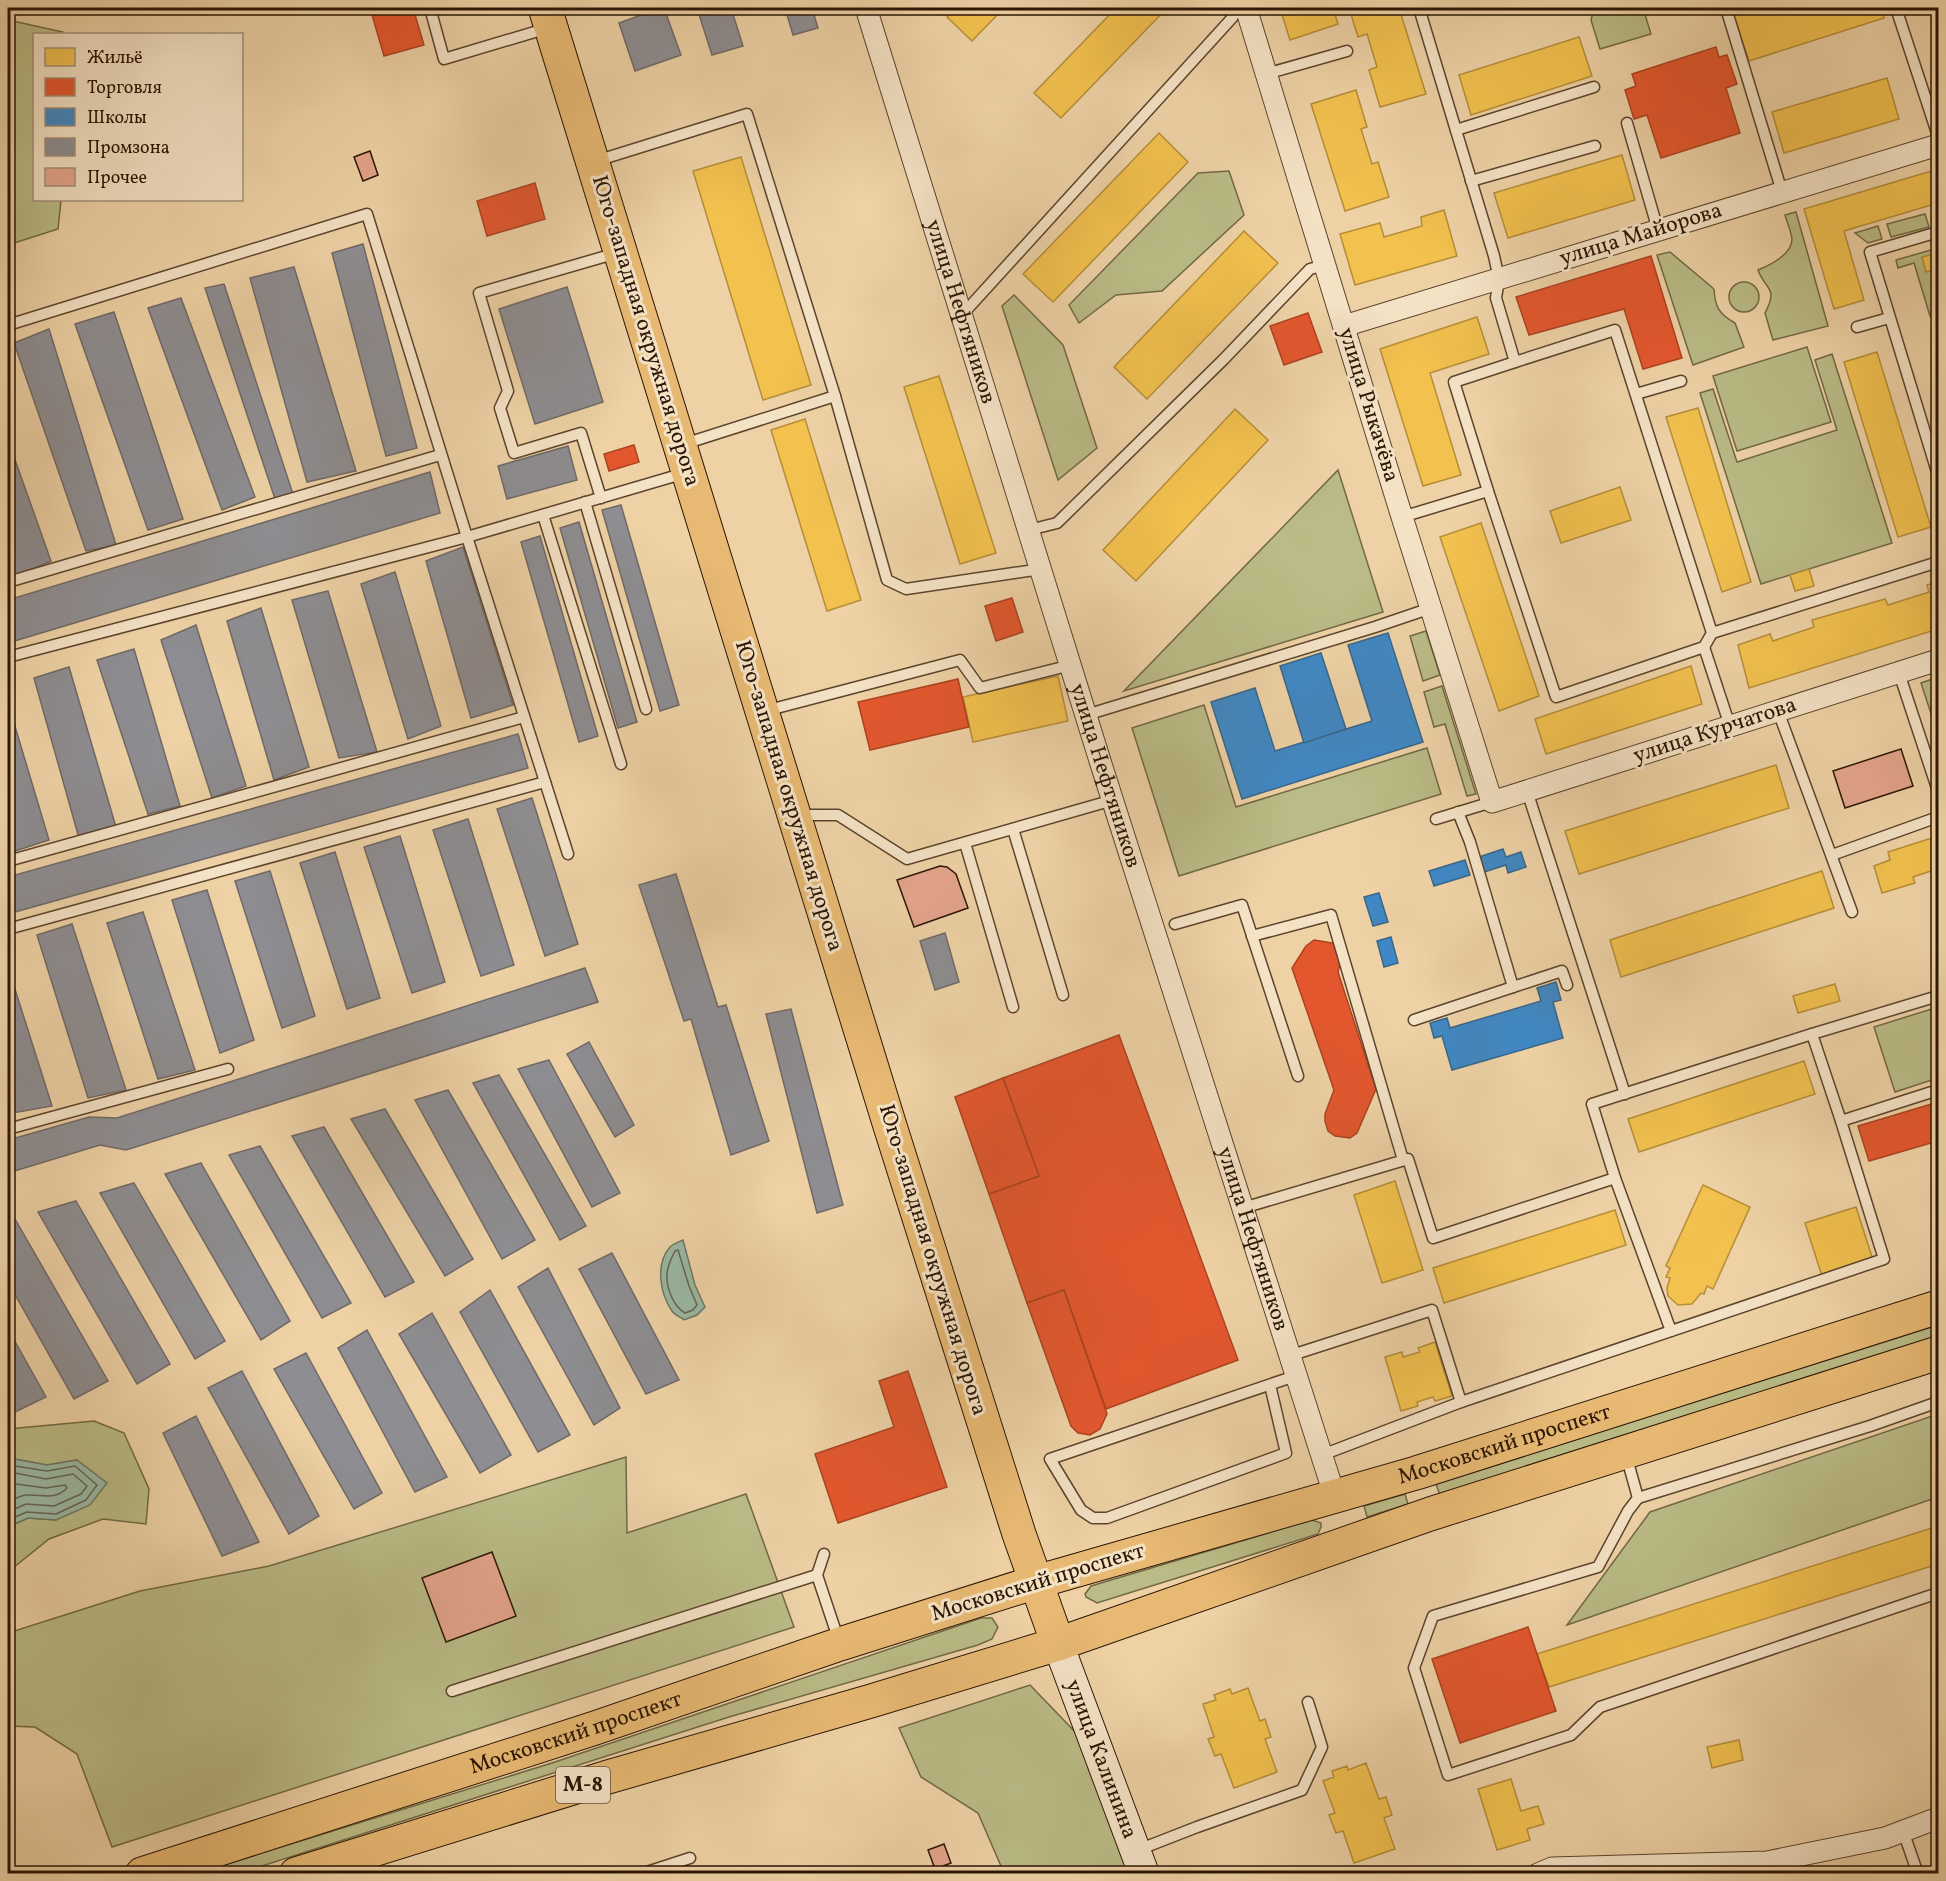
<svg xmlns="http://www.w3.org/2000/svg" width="1946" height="1881" font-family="Vollkorn,serif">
  <rect width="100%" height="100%" fill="#eed2a6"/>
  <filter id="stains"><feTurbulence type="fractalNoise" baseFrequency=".00333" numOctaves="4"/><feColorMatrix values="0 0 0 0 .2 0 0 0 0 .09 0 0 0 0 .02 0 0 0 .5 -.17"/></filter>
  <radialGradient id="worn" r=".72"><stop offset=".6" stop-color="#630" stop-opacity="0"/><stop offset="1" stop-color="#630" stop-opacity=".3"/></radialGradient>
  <g fill="#babb86" stroke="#726845" stroke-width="1.5">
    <polygon points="1594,8 1643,8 1651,34 1600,49 1591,20"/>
    <polygon points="8,20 63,32 63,34 34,34 34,200 61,200 58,229 8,245"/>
    <polygon points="1229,171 1244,215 1162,291 1116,295 1079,323 1069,305 1198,173"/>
    <path d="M 1796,212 L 1828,326 L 1773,340 L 1765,313 C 1779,287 1765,290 1758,270 C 1770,265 1792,255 1792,239 C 1791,231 1787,222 1785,215 Z"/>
    <polygon points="1925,214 1929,227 1891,237 1887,224"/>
    <polygon points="1878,226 1882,239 1868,243 1855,233"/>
    <polygon points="1938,248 1938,314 1930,316 1914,263 1898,268 1896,260"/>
    <path d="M 1670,252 L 1714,289 C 1715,307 1719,314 1735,323 L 1744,347 L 1693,365 L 1657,255 Z"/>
    <circle cx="1744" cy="297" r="15"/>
    <polygon points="1014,295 1063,345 1097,448 1058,480 1002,306"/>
    <polygon points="1807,347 1831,422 1737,451 1713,376"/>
    <polygon points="1832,354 1892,543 1761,584 1700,393 1713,389 1737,462 1837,430 1815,360"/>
    <polygon points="1338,470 1383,612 1124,691"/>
    <polygon points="1426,631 1440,675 1423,681 1410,636"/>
    <polygon points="1938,677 1938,735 1921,683"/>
    <polygon points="1442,686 1476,794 1467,796 1445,724 1434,727 1424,692"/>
    <polygon points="1204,705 1236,807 1427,748 1441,794 1179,876 1132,728"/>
    <polygon points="1938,1007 1938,1078 1895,1092 1874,1027"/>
    <polygon points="1938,1325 1938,1336 1440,1495 1436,1484"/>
    <polygon points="1938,1414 1938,1497 1567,1625 1650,1512"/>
    <polygon points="94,1421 124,1433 149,1489 146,1524 103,1519 49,1539 8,1572 8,1527 28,1518 56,1520 77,1460 47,1465 14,1459 8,1461 8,1429"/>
    <polygon points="626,1457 627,1533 746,1494 794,1627 112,1847 77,1754 35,1727 8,1726 8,1633 140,1591 269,1566"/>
    <polygon points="1405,1494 1408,1504 1367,1517 1364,1506"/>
    <polygon points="1312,1520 1321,1523 1321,1527 1318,1534 1097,1603 1086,1597 1085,1594 1091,1586"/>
    <polygon points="981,1618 992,1618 998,1627 992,1639 978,1645 729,1717 240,1873 198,1873 555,1762"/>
    <polygon points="1030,1685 1078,1735 1132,1873 1004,1873 978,1813 921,1777 899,1728"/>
  </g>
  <g fill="#9ab8a4" stroke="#6e7764" stroke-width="1.5">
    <path d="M 683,1240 L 695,1285 L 705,1307 L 697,1315 L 684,1320 C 680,1317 675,1315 672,1311 C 660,1294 655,1264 670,1247 C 673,1244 679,1242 683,1240 Z"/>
    <polygon points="14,1459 47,1465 77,1460 107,1483 90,1505 56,1520 28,1518 8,1527 8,1461"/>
  </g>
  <g fill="#f2c14e" stroke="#b68d38" stroke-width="1.5">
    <polygon points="956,8 1004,8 972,41 947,17"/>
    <polygon points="1116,8 1167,8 1061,118 1034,93"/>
    <polygon points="1280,8 1333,8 1338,24 1290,40"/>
    <polygon points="1349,8 1399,8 1426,94 1380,107 1369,70 1377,67 1367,34 1358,37"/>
    <polygon points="1760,8 1881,8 1884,18 1749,61 1734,16"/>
    <polygon points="1579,37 1592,76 1471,115 1459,75"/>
    <polygon points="1887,78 1899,119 1784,153 1772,112"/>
    <polygon points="1356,90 1367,127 1361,129 1372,164 1378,162 1389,197 1345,211 1311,104"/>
    <polygon points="1159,133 1188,162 1053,302 1023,274"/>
    <polygon points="1622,155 1635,200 1508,238 1494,193"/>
    <polygon points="741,157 811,385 763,400 693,171"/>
    <polygon points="1938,169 1938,203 1844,231 1864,300 1834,309 1804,209"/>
    <polygon points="1444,210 1457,256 1355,285 1340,234 1380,223 1384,237 1422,226 1421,217"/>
    <polygon points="1244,231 1278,263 1147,399 1114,367"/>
    <polygon points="1938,253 1938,269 1926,272 1922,257"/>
    <polygon points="1477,317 1489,354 1430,373 1461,475 1423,486 1380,349"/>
    <polygon points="1877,352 1931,527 1898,537 1844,362"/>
    <polygon points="939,376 996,553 960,564 904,387"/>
    <polygon points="1698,408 1751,582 1722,592 1666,417"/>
    <polygon points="1235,409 1268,440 1136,581 1103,550"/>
    <polygon points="805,419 861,600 827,611 771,430"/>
    <polygon points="1620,487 1631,520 1561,543 1550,511"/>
    <polygon points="1481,523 1539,696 1499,711 1440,537"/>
    <polygon points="1809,569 1814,586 1795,591 1790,575"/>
    <polygon points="1938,582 1938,629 1749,688 1738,645 1770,634 1773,641 1814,627 1812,620 1885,599 1888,605 1929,592 1927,585"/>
    <polygon points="1691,666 1702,704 1546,754 1535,719"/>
    <polygon points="1058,676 1068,721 973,742 963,697"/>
    <polygon points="1776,765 1789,808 1579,874 1565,831"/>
    <polygon points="1938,836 1938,872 1935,873 1934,870 1913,877 1915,883 1882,893 1874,866 1890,860 1888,852"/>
    <polygon points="1822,871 1834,908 1621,977 1610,940"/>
    <polygon points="1835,984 1840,1001 1798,1013 1793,996"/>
    <polygon points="1804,1061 1815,1094 1639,1152 1628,1119"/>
    <polygon points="1395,1181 1423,1270 1382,1283 1354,1195"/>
    <polygon points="1703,1185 1750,1207 1713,1289 1707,1286 1704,1294 1701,1293 1692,1304 1678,1305 1668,1296 1667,1288 1670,1278 1666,1277 1670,1268 1666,1266"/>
    <polygon points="1856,1207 1873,1260 1822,1276 1805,1223"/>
    <polygon points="1615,1210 1626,1245 1444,1303 1433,1268"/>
    <polygon points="1435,1342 1452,1396 1435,1401 1433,1397 1417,1402 1418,1406 1401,1411 1385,1357 1402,1352 1403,1357 1420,1352 1418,1348"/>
    <polygon points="1938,1526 1938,1564 1549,1687 1537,1654"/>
    <polygon points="1248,1688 1260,1721 1265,1719 1271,1737 1265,1739 1277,1772 1234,1788 1221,1754 1215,1756 1208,1739 1214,1737 1203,1704 1216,1700 1214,1695 1230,1689 1232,1694"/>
    <polygon points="1739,1740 1743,1760 1712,1768 1707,1747"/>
    <polygon points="1366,1763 1379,1799 1386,1797 1392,1815 1384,1818 1395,1849 1354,1863 1343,1831 1336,1833 1329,1815 1335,1813 1323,1781 1334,1777 1332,1771 1347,1766 1348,1770"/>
    <polygon points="1511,1779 1521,1811 1538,1806 1544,1824 1527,1829 1530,1840 1497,1850 1478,1789"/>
  </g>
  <g fill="#e4572e" stroke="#ac4321" stroke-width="1.5">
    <polygon points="370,8 413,8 424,45 384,56"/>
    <polygon points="1716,47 1719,57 1727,55 1737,84 1726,88 1740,133 1661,158 1647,115 1634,119 1625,90 1636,86 1632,74"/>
    <polygon points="535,183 545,219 487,236 477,201"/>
    <polygon points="1651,256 1682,358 1643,369 1624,309 1529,335 1516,297"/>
    <polygon points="1308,313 1322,352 1284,365 1270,326"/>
    <polygon points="634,445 639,462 609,471 604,454"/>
    <polygon points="1012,598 1023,632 996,641 985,606"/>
    <polygon points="958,679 969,727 870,750 858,702"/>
    <polygon points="1314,940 1332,943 1340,951 1341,960 1338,972 1376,1089 1357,1133 1350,1138 1335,1136 1328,1131 1325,1121 1325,1114 1334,1090 1292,968 1306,946"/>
    <polygon points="1119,1035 1238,1360 1106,1409 1064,1290 1027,1303 989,1194 1039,1176 1003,1078"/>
    <polygon points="1003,1078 1039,1176 989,1194 955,1097"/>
    <polygon points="1938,1102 1938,1141 1869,1161 1858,1126"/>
    <polygon points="1064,1290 1107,1414 1100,1429 1090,1435 1078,1433 1071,1426 1027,1303"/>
    <polygon points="908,1371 947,1487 838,1523 815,1454 894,1427 879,1381"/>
    <polygon points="1528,1627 1556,1711 1460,1743 1432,1659"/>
  </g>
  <g fill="#3f88c5" stroke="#39668b" stroke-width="1.5">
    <polygon points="1388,633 1423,742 1242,799 1211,702 1255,688 1275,751 1372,721 1348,645"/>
    <polygon points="1321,653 1346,729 1304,743 1280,666"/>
    <polygon points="1503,849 1506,857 1521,852 1526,867 1508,873 1506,865 1484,872 1479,857"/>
    <polygon points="1465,860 1470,875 1434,886 1429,871"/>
    <polygon points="1379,893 1388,922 1373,926 1364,897"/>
    <polygon points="1391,937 1398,963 1384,967 1377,941"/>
    <polygon points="1556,982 1561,1000 1553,1002 1563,1038 1452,1070 1442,1036 1434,1038 1430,1023 1447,1018 1450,1028 1541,1001 1537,988"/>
  </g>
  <g fill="#8d8d92" stroke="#706967" stroke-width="1.5">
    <polygon points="641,8 664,8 681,55 635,71 619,23 644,14"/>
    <polygon points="697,8 731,8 743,46 712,55"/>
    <polygon points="785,8 812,8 818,28 793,35"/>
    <polygon points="363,244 417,448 386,456 332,253"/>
    <polygon points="294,267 356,471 307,482 250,278"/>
    <polygon points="224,284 293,494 276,502 205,288"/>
    <polygon points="567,287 603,402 535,424 499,309"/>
    <polygon points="181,298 255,497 222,510 148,308"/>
    <polygon points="114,312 183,519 148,530 75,324"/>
    <polygon points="49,329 116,545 86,551 14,343"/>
    <polygon points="8,440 51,561 14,577 8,558"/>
    <polygon points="568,446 577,480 507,499 498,466"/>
    <polygon points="430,472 440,513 8,643 8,600"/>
    <polygon points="621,505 679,705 660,711 602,510"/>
    <polygon points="579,522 637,722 618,728 560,528"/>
    <polygon points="540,536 598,736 579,742 521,542"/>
    <polygon points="463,547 513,705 471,718 426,561"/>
    <polygon points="395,572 441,726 408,739 361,584"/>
    <polygon points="328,591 377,752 339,758 292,600"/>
    <polygon points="261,608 309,767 274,780 227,621"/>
    <polygon points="196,625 246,786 212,798 161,640"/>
    <polygon points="134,649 180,806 148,814 97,660"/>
    <polygon points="69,667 116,827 79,838 34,678"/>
    <polygon points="8,703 49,840 15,851 8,826"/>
    <polygon points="518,734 528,768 8,914 8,877"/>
    <polygon points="532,798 578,944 545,956 497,809"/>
    <polygon points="468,819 514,965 481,976 433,830"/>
    <polygon points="400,836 445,982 412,993 364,847"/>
    <polygon points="335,852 380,998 347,1009 300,863"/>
    <polygon points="270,871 315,1016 282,1028 235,881"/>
    <polygon points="676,874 718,1007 726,1005 769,1141 731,1155 691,1019 684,1021 639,885"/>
    <polygon points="207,890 254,1040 220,1053 172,900"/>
    <polygon points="143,912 195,1070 158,1079 107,923"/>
    <polygon points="72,924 126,1090 88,1098 37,935"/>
    <polygon points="945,933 959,982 935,990 920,941"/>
    <polygon points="8,967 52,1106 13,1113 8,1094"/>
    <polygon points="585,968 598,1002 126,1150 100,1145 8,1173 8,1140 89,1117 117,1118"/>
    <polygon points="791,1009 843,1205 817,1213 766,1014"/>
    <polygon points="589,1042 634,1125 615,1137 567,1054"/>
    <polygon points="549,1060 620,1193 592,1207 518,1069"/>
    <polygon points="499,1075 586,1226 560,1240 473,1083"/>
    <polygon points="448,1090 535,1240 502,1259 415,1100"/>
    <polygon points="385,1109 473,1259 445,1276 351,1119"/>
    <polygon points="324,1127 414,1282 385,1297 292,1136"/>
    <polygon points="260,1146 351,1303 322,1318 229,1155"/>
    <polygon points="201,1163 290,1321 261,1340 165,1174"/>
    <polygon points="134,1183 225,1341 195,1359 100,1193"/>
    <polygon points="76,1201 170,1364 137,1384 38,1212"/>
    <polygon points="15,1219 108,1381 74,1399 8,1282 8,1221"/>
    <polygon points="612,1253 679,1380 646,1394 579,1269"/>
    <polygon points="548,1268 620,1408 594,1425 518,1287"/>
    <polygon points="490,1290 570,1435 538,1452 460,1312"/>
    <polygon points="432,1313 511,1455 480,1473 399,1334"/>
    <polygon points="8,1329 46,1397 9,1415 8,1412"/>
    <polygon points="367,1330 447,1477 415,1492 338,1348"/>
    <polygon points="306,1353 382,1493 354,1509 274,1369"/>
    <polygon points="242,1371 319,1516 289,1534 208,1388"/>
    <polygon points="196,1416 259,1542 222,1556 163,1433"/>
  </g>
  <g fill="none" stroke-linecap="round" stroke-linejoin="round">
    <g stroke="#626654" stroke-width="1.5">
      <path d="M 678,1250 L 689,1286 L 697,1305 L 693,1310 L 685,1313 C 674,1307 666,1288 667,1275 C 667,1266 671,1259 675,1251 Z"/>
      <polyline points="8,1466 15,1466 47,1471 75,1466 97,1485 86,1500 56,1514 27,1512 8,1520"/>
      <polyline points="8,1474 15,1473 46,1479 73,1474 87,1486 81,1494 54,1506 26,1504 8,1512"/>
      <path d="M 8,1483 L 46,1488 L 65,1485 L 67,1488 C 55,1501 41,1494 26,1495 C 19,1496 13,1500 8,1502"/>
    </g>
  </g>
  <g fill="#e5a58d" stroke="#2b1504" stroke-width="1.5">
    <polygon points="370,151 378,175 363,181 354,157"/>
    <polygon points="1901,749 1913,786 1845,808 1833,771"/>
    <polygon points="940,866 947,867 956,874 968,908 914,927 897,880"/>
    <polygon points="492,1552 516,1616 446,1642 422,1578"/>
    <polygon points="944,1844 951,1863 935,1869 928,1850"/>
  </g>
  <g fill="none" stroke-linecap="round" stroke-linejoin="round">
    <defs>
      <g id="service">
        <polyline points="430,8 444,59 548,28"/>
        <polyline points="1726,8 1782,192"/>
        <polyline points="1896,8 1938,136"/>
        <polyline points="1266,74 1347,51"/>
        <polyline points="1627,123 1658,230"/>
        <polyline points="1456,130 1594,87"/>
        <polyline points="596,161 747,114 835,396"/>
        <polyline points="1471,181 1595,146"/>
        <polyline points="1938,232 1870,252 1938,475"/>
        <polyline points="962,315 1232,18 1238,8"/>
        <polyline points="8,325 367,214 467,537 8,657"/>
        <polyline points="1857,327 1889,318"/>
        <polyline points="1636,394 1681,381"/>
        <polyline points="684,444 835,396 887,580 906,589 1041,569"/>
        <polyline points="1488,491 1454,382 1515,362"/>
        <polyline points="601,498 581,433 514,453 500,408 508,391 479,293 617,253"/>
        <polyline points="585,502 646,709"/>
        <polyline points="543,515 621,764"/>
        <polyline points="1402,517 1488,491 1556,697 1704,647 1712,633 1615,330 1515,362 1496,298 1499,279 1494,256 1419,8"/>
        <polyline points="1029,530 1057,523 1224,359 1310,269 1325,265"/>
        <polyline points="8,582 440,455"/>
        <polyline points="1712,633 1938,562"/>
        <polyline points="1704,647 1730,726"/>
        <polyline points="1899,673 1938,791"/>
        <polyline points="765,711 960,660 980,688 1071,665"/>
        <polyline points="1778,711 1852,912"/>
        <polyline points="1086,715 1375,627 1431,608"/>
        <polyline points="1527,791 1625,1094"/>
        <polyline points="1458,812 1470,842 1513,987 1562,971 1567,985"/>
        <polyline points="798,815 838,815 907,859 1113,800"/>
        <polyline points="1436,819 1492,802"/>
        <polyline points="1013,829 1063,995"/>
        <polyline points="965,843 1013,1007"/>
        <polyline points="568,854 467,537 685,473"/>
        <polyline points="1832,855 1938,817"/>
        <polyline points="8,861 524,717"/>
        <polyline points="1175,924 1242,905 1298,1076"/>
        <polyline points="8,929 545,782"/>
        <polyline points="1252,936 1331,915 1403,1160"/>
        <polyline points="1414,1020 1513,987"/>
        <polyline points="1841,1121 1812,1034 1938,996"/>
        <polyline points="8,1129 228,1069"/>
        <polyline points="1615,1178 1671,1331"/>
        <polyline points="1243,1208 1408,1159 1433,1238 1615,1178 1592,1104 1812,1034"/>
        <polyline points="1289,1356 1432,1310 1461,1402"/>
        <polyline points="1270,1385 1286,1453 1107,1518 1093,1518 1081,1510 1050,1459 1295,1376"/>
        <polyline points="1322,1455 1461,1402 1884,1259 1841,1121 1938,1090"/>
        <polyline points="1626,1455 1638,1498 1870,1426 1938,1402"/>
        <polyline points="1638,1498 1628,1511 1598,1567 1433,1616 1414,1668 1448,1775 1571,1735 1600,1707 1938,1593"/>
        <polyline points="824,1554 817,1575 839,1641"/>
        <polyline points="452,1691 817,1575"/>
        <polyline points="1903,1831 1918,1874"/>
        <polyline points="1138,1850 1197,1827 1302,1790 1322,1747 1308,1702"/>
        <polyline points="641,1874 690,1858"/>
      </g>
      <g id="minor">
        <path id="s1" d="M 866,8 L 1101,764 L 1335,1497"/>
        <polyline points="1246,8 1402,517 1492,802 1938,660"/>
        <polyline points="1344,326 1938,145"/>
        <polyline points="1538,1874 1552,1868 1767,1862 1885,1838 1938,1818"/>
      </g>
      <g id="secondary">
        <path id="s2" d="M 1058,1644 L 1144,1874"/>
      </g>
      <g id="primary">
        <path id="s3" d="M 1036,1582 L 1416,1473 L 1938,1307"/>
        <polyline points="1058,1644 1430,1514 1938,1353"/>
      </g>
      <g id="trunk">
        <path id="s4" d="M 142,1874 L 595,1728 L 840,1644 L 1036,1582"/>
        <polyline points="296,1874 608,1777 871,1701 1058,1644 1019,1534 890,1126 545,8"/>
      </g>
    </defs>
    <use href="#service" stroke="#5c442c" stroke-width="13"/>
    <use href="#minor" stroke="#5c442c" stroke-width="23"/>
    <use href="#secondary" stroke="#2b1504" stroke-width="32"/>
    <use href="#primary" stroke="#2b1504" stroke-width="35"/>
    <use href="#trunk" stroke="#2b1504" stroke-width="35"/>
    <use href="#service" stroke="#f4e2c5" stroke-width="10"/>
    <use href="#minor" stroke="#f4e2c5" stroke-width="21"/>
    <use href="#secondary" stroke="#f4e2c5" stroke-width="30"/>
    <use href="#primary" stroke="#e7b973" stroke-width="33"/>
    <use href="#trunk" stroke="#e7b973" stroke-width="33"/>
  </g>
  <g text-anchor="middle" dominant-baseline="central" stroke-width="6" stroke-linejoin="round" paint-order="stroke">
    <rect fill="#f4e2c5" stroke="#67523e" stroke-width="1.5" x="556" y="1767" width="54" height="36" rx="4.5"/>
    <g font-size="21" font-weight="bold" fill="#2b1504">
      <text x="583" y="1785">М-8</text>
    </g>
    <g font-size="22" fill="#2b1504" stroke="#f4e2c5">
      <text transform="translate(1641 235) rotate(-17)">улица Майорова</text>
      <text stroke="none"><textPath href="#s1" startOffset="318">улица Нефтяников</textPath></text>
      <text transform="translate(645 331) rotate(73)">Юго-западная окружная дорога</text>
      <text transform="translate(1368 405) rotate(73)">улица Рыкачёва</text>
      <text transform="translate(1715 731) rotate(-18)">улица Курчатова</text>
      <text stroke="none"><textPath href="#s1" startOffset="804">улица Нефтяников</textPath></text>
      <text transform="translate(788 796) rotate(73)">Юго-западная окружная дорога</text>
      <text stroke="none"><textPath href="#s1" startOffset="1290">улица Нефтяников</textPath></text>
      <text transform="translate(932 1260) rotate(73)">Юго-западная окружная дорога</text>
      <text stroke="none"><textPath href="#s3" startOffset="488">Московский проспект</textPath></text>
      <text transform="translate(1038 1583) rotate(-17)">Московский проспект</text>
      <text stroke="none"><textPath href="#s4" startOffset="456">Московский проспект</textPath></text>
      <text stroke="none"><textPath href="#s2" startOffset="123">улица Калинина</textPath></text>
    </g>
  </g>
  <rect width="1946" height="1881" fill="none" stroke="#eed2a6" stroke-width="30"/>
  <rect x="9" y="9" width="1928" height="1863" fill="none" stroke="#2b1504" stroke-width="3"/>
  <rect x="15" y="15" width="1916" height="1851" fill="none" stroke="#2b1504" stroke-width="1.5"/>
  <rect x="33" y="33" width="210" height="168" fill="#f4e2c5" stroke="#a49078" stroke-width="1.5"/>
  <rect x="45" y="48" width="30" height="18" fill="#f2c14e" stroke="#a49078" stroke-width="1.5"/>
  <text x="87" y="63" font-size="18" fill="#2b1504">Жильё</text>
  <rect x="45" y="78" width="30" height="18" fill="#e4572e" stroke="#a49078" stroke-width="1.5"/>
  <text x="87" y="93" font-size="18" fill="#2b1504">Торговля</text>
  <rect x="45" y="108" width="30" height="18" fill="#3f88c5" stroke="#a49078" stroke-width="1.5"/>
  <text x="87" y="123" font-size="18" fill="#2b1504">Школы</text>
  <rect x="45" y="138" width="30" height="18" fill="#8d8d92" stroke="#a49078" stroke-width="1.5"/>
  <text x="87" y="153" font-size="18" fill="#2b1504">Промзона</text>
  <rect x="45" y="168" width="30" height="18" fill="#e5a58d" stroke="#a49078" stroke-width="1.5"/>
  <text x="87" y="183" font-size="18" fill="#2b1504">Прочее</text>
  <rect width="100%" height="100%" filter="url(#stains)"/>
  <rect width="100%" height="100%" fill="url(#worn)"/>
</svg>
